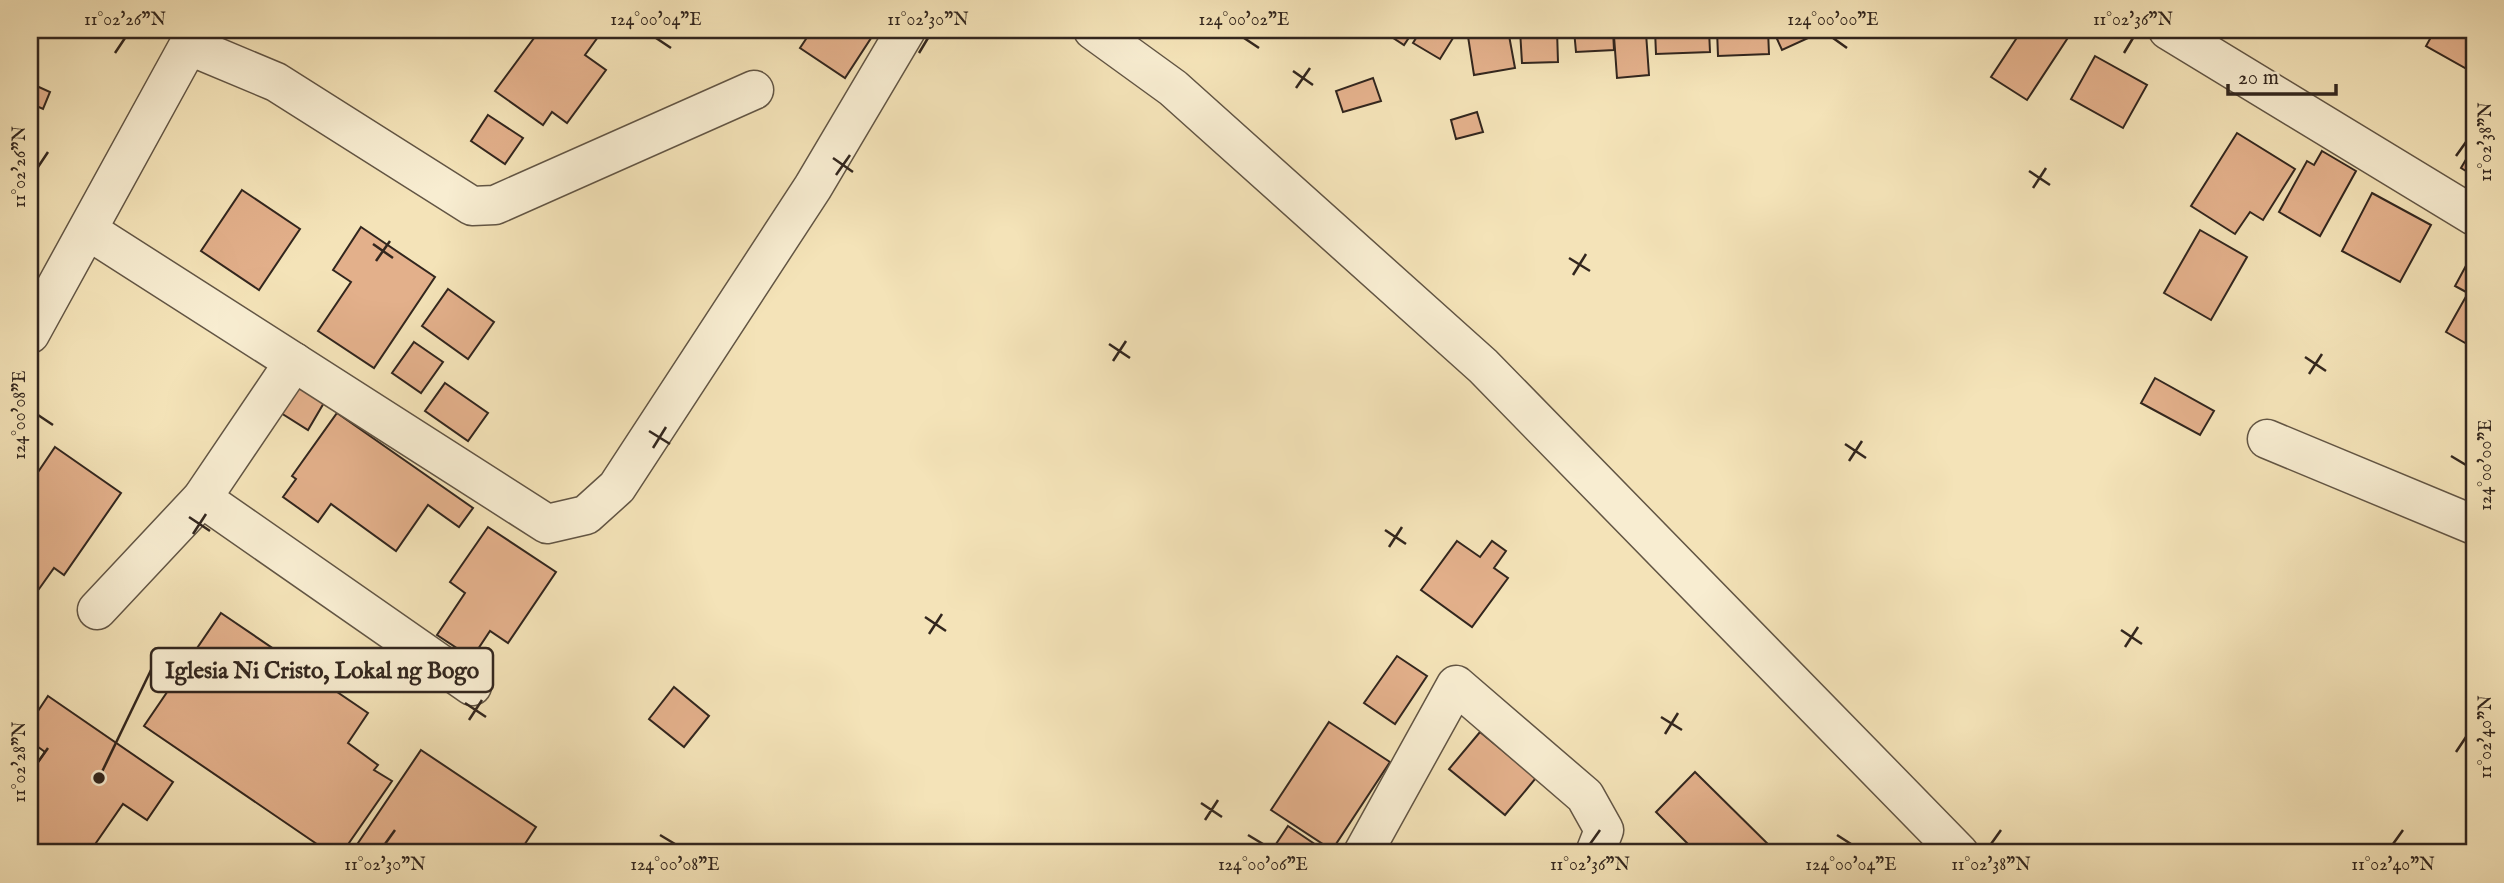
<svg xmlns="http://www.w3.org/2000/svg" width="2504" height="883" font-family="'IM FELL English',serif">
  <rect width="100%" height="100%" fill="#f4e3b8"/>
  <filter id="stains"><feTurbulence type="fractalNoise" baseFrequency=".00286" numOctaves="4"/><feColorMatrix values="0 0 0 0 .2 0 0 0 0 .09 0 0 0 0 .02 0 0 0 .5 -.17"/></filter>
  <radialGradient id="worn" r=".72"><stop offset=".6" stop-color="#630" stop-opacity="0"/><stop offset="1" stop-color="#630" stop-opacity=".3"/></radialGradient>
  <g fill="#e3b08b" stroke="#32261e" stroke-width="2">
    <polygon points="540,30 603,30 585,55 606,70 567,123 552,112 543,125 495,91"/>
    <polygon points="812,30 872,30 875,32 845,78 800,48"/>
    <polygon points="1381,30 1414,30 1404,45"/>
    <polygon points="1421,30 1458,30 1440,59 1413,43"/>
    <polygon points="1467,30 1508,30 1515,68 1474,75"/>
    <polygon points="1520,30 1557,30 1558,62 1522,63"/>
    <polygon points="1574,30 1613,30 1614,50 1576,52"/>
    <polygon points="1655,30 1709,30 1710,52 1656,54"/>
    <polygon points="1717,30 1768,30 1769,54 1718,56"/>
    <polygon points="1773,30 1817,30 1819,33 1782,50"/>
    <polygon points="2022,30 2073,30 2027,100 1991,77"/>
    <polygon points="2435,30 2474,30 2474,73 2426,46"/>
    <polygon points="1646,33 1649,75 1617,78 1614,36"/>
    <polygon points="2095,56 2147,85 2123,128 2071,99"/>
    <polygon points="1373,78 1381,101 1343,112 1336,91"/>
    <polygon points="30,83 50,92 43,109 30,103"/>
    <polygon points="1477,112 1483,132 1456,139 1451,120"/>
    <polygon points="488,115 523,138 505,164 471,141"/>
    <polygon points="2237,133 2295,169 2263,220 2250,212 2235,234 2191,206"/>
    <polygon points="2474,146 2474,176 2461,168"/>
    <polygon points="2322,151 2356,171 2320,236 2279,212 2307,161 2314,165"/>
    <polygon points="242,190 300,229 259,290 201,251"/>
    <polygon points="2372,193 2431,225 2400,282 2342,251"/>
    <polygon points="361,227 435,277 374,368 318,331 351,282 333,270"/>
    <polygon points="2200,230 2247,257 2211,320 2164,293"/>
    <polygon points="2468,262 2474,266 2474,348 2446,332 2468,293 2455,286"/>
    <polygon points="448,289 494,322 468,359 422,326"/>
    <polygon points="414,342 443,362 421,393 392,373"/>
    <polygon points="2155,378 2214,411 2200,435 2141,403"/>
    <polygon points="290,380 325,401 308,430 273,408"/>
    <polygon points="445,383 488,413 468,441 425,411"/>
    <polygon points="337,413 473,508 459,527 428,505 396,551 331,504 318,522 283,497 296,479 292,476"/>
    <polygon points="55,447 121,493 64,575 54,568 39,589 30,583 30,484"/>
    <polygon points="488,527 556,572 508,643 490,631 472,658 437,635 465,593 450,582"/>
    <polygon points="1457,541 1480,557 1492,541 1506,551 1494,568 1508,578 1472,627 1421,590"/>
    <polygon points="221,613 368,713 348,743 378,765 374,770 392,781 342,853 330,853 144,726"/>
    <polygon points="1397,656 1427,676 1395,724 1364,703"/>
    <polygon points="674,687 709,716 684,747 649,719"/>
    <polygon points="48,696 173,782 147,820 123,804 89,853 30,853 30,774 45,752 30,741 30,723"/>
    <polygon points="1329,722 1390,762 1332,850 1271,810"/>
    <polygon points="1480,732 1536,778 1505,815 1449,769"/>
    <polygon points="421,750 536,827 519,853 366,853 356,846"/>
    <polygon points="1695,772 1777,853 1697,853 1656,812"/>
    <polygon points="1288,826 1328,853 1270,853"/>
  </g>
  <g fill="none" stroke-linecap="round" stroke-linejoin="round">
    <defs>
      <g id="minor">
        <polyline points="1093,30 1173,88 1483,366 1959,853"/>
        <polyline points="2168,30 2474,216"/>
        <polyline points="190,46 276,82 472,206 495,205 754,90"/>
        <polyline points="89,231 547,524 586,515 617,487 813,187 906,30"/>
        <polyline points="30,334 197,30"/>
        <polyline points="2267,439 2474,525"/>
        <polyline points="202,498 472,686"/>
        <polyline points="97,610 202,498 294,362"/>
        <polyline points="1363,853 1456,685 1585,796 1604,830 1595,853"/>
      </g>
    </defs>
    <use href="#minor" stroke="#625544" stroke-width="41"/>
    <use href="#minor" stroke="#f8edd1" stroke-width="38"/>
  </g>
  <path fill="none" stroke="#32261e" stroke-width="2.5" d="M 656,38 L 671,48M 1244,38 L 1259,48M 1833,38 L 1847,48M 115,53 L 125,38M 919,53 L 928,38M 2124,53 L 2133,38M 1293,71 L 1313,85M 1296,88 L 1310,68M 2456,156 L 2466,142M 833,158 L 853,172M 38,167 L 48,152M 2029,171 L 2050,185M 836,175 L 850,155M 2033,188 L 2046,168M 373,244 L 393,258M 1569,258 L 1590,271M 376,261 L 390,241M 1573,275 L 1586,254M 1109,344 L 1130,358M 2305,357 L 2326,371M 1113,361 L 1126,341M 2309,374 L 2322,354M 38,415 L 53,425M 649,431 L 670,444M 1845,444 L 1866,458M 653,448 L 666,427M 2451,456 L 2466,465M 1849,461 L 1862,441M 189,517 L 210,531M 1385,530 L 1406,544M 193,534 L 206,514M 1389,547 L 1402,527M 925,617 L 946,631M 2121,630 L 2142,644M 929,634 L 942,614M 2125,647 L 2138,627M 465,703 L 486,717M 1661,717 L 1682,730M 469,720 L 482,700M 1665,734 L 1678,713M 2456,752 L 2466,737M 38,762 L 48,748M 1201,803 L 1222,817M 1205,820 L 1218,800M 660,835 L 675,844M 1248,835 L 1263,844M 1837,835 L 1851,844M 385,844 L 395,830M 1590,844 L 1600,830M 1991,844 L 2001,830M 2393,844 L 2403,830"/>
  <path fill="none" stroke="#32261e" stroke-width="2.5" d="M99 778L151 670"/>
  <circle fill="#32261e" stroke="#f8edd1" stroke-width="2.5" cx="99" cy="778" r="7"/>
  <rect fill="#f8edd1" stroke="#32261e" stroke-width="2.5" x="151" y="648" width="342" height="44" rx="7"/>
  <g font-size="23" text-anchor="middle" font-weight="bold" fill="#32261e">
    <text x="322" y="678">Iglesia Ni Cristo, Lokal ng Bogo</text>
  </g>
  <rect width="2504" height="883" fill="none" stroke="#f4e3b8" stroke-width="77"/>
  <path d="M2228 84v10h108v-10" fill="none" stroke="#32261e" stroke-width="3.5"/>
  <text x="2238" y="84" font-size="21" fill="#32261e" stroke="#f8edd1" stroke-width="5" paint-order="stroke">20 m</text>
  <rect x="38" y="38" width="2428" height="806" fill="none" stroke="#32261e" stroke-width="2.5"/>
  <g font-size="18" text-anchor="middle" fill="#32261e">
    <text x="125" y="25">11°02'26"N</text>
    <text x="656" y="25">124°00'04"E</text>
    <text x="928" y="25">11°02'30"N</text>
    <text x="1244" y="25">124°00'02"E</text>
    <text x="1833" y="25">124°00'00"E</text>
    <text x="2133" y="25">11°02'36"N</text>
    <text transform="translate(2485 142) rotate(-90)" y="6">11°02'38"N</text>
    <text transform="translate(19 167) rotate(-90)" y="6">11°02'26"N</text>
    <text transform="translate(19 415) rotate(-90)" y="6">124°00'08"E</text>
    <text transform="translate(2485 465) rotate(-90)" y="6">124°00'00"E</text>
    <text transform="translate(2485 737) rotate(-90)" y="6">11°02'40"N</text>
    <text transform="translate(19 762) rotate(-90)" y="6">11°02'28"N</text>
    <text x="385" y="870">11°02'30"N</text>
    <text x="675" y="870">124°00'08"E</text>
    <text x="1263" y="870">124°00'06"E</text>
    <text x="1590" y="870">11°02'36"N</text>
    <text x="1851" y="870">124°00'04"E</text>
    <text x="1991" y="870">11°02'38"N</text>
    <text x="2393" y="870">11°02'40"N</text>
  </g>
  <rect width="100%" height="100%" filter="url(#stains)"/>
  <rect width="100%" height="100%" fill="url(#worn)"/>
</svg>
